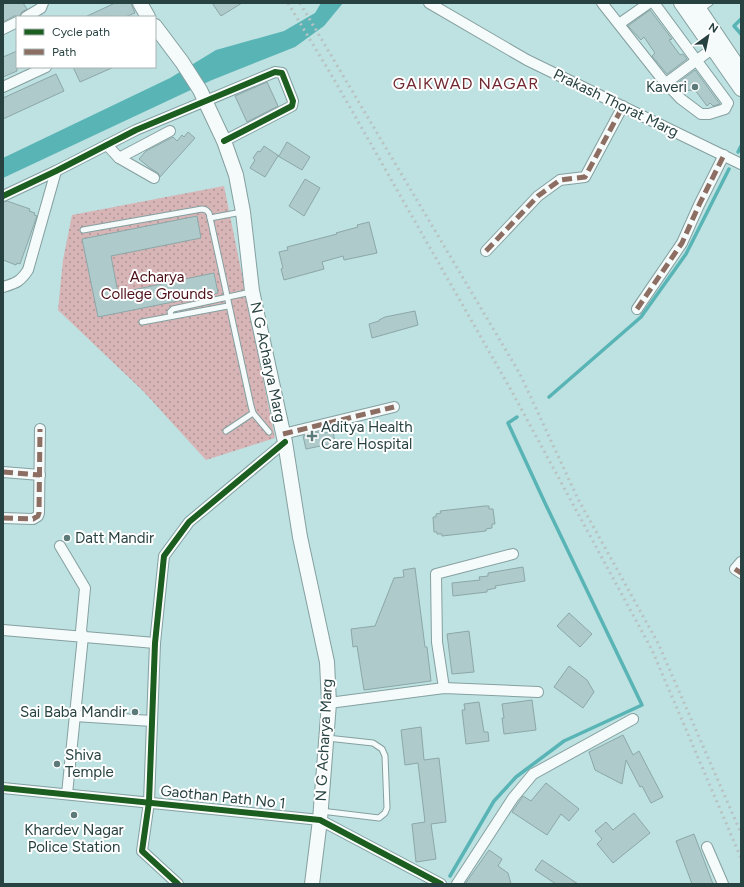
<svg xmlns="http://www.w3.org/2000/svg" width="744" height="887" font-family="Figtree,sans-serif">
  <defs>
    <pattern id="park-dots" width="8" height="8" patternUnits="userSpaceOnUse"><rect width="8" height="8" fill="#d7b5b7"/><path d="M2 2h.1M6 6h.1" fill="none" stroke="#ae9596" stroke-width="1.8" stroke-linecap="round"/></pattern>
  </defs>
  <rect width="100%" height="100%" fill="#bee1e1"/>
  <polygon fill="url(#park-dots)" points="224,186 275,438 206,460 143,391 58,310 63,260 72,215"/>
  <polygon fill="#59b4b6" points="321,3 343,3 324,26 295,47 212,80 3,178 3,158 170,78 216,50 284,31 315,13"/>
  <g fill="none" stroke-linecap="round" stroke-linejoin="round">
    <g stroke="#59b4b6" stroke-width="3.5">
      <polyline points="741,19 734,26 741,34"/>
      <polyline points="738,152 741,146"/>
      <polyline points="549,397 641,317 686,254 729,169"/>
      <polyline points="450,876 494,801 516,777 564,741 642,705 545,503 508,423 517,417"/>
    </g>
  </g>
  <g fill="#afcaca" stroke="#8ca7a7">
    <polygon points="3,3 23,3 27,9 22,12 20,16 14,16 3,22"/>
    <polygon points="115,3 131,3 135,13 125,17 85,17"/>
    <polygon points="212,3 242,3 221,16"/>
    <polygon points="650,10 672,39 669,40 680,55 683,54 687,59 667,74 652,56 655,53 644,37 641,40 628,26"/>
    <polygon points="17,51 17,71 3,77 3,57"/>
    <polygon points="73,67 114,67 80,82"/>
    <polygon points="695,70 720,104 713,106 710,103 707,106 695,90 682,91 676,84"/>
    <polygon points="56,74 64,91 3,119 3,98"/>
    <polygon points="267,82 278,106 247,122 235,96"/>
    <polygon points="188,132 195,138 160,177 158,173 150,168 139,159 146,151 173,137 177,141 182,135 184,137"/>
    <polygon points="287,142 310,157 302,170 278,156 265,177 250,168 255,160 253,158 258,151 260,152 264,146 279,156"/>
    <polygon points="305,179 320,188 304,216 289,206"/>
    <polygon points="7,201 30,209 29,211 35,213 34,215 37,216 20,264 17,263 16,265 3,260 3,202"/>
    <polygon points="197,216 201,238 111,256 118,293 214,273 218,293 98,317 82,239"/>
    <polygon points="369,222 377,253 344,260 343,256 322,262 324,269 284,280 281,269 283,268 279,252 288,250 287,247 337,234 336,233 358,227 357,225"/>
    <polygon points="415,311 418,325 372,338 369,324 379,321 379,320 385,317"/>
    <polygon points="324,431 325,433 333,431 335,443 306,449 303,436"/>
    <polygon points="485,506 489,506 489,509 493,509 495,524 492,524 492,528 486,529 486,531 442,536 442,534 437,534 437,532 434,532 433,517 436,517 436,514 441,513 440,511"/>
    <polygon points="523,567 525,581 495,586 496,588 487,590 487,592 453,596 452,583 480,580 479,577 488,576 488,573"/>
    <polygon points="415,568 425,647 427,647 431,681 364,690 357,646 353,647 351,629 375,626 394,578 404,577 403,570"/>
    <polygon points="569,613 592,634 580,647 557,626"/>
    <polygon points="469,631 474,672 452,674 447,634"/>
    <polygon points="569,666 587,680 594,692 583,708 554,687"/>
    <polygon points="532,700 536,730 504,734 502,718 504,718 502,704"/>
    <polygon points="479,702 484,732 488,732 489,741 466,744 462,710 465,710 464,704"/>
    <polygon points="421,727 424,760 439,758 446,822 431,824 436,859 416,862 412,824 425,822 418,763 405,765 401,730"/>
    <polygon points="623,735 633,755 639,751 663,797 651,803 642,786 640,787 626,760 622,784 595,770 589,752"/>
    <polygon points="546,783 579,809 569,821 561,814 547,835 512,812 523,796 531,801"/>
    <polygon points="634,813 650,833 613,863 597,844 602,839 595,831 606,822 613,830"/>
    <polygon points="694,834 713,884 692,884 676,841"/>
    <polygon points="489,850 502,859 498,866 508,873 511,884 465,884"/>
    <polygon points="542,860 578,884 556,884 535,870"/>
  </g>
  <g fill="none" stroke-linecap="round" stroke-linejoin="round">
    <defs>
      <g id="service">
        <polyline points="700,10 710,3"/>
        <polyline points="210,218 242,212"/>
        <polyline points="83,230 202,209 206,210 209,213 251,406 253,413 269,432"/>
        <polyline points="171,316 170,312 173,309 251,292"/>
        <polyline points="142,322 228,306"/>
        <polyline points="226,431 253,413"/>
        <polyline points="321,811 379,818 385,813 387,808 385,756 382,749 373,743 327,738"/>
      </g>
      <g id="minor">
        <polyline points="429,3 527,60 741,164"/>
        <polyline points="602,3 662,79 681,99 701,114 709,114 725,109 728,103 654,3"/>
        <polyline points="26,17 41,8 43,3"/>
        <polyline points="619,24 649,3"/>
        <polyline points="3,29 17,22"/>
        <polyline points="666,83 712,49"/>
        <polyline points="3,87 46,67"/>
        <polyline points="107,145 119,158 154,178"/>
        <polyline points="119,158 170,131"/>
        <polyline points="3,196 56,171 136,130 275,72 282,73 293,101 292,106 224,141"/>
        <polyline points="486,251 538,196 560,180 585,177 623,106"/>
        <path d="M 3,287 C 16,283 20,282 28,270 L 56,171"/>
        <polyline points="637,309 682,243 699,205 724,155"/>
        <polyline points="283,434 394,407"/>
        <polyline points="3,472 40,475"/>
        <polyline points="3,518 33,519 38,516 39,513 40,429"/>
        <polyline points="60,546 85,588 81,631 83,636 67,794"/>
        <polyline points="741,562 735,569 741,573"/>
        <polyline points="3,630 155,643"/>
        <polyline points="444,688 437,642 436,574 513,554"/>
        <polyline points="329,703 444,688 538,692"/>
        <polyline points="75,716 152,721"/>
        <polyline points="3,788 320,820 441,884"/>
        <polyline points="707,847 723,884"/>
        <polyline points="178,884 142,851 149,802 155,643 164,556 189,522 285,442"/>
        <polyline points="457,884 513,798 533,774 633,719"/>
      </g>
      <g id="secondary">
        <polyline points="140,3 148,17"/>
        <polyline points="681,3 741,89"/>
        <polyline points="695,3 741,71"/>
        <polyline points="155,26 182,62 200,90 224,141 236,175 243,212 252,291 285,442 300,537 327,662 329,703 320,820 312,884"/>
      </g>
    </defs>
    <use href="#service" stroke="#85a0a0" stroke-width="7"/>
    <use href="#minor" stroke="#85a0a0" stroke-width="12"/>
    <use href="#secondary" stroke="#85a0a0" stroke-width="16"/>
    <use href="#service" stroke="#f5fafa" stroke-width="5"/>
    <use href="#minor" stroke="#f5fafa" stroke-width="10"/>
    <use href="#secondary" stroke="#f5fafa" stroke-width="14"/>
    <g stroke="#b9c2c2" stroke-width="3" stroke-dasharray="2 4" stroke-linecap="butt">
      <polyline points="288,3 335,81 511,390 652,650 741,858"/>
      <polyline points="300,3 520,374 578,499 658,643 741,833"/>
    </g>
    <g stroke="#8d6e63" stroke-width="5" stroke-dasharray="10 5" stroke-linecap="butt">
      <polyline points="486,251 538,196 560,180 585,177 623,106"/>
      <polyline points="637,309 682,243 699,205 724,155"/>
      <polyline points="283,434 394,407"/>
      <polyline points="3,472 40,475"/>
      <polyline points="3,518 33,519 38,516 39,513 40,429"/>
      <polyline points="735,569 741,573"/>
    </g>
    <defs>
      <g id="cycleway">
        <polyline points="3,196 56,171 136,130 275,72 282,73 293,101 292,106 224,141"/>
        <polyline points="3,788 320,820 441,884"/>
        <polyline points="178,884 142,851 149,802 155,643 164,556 189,522 285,442"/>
      </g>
    </defs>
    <use href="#cycleway" stroke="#fff" stroke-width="8"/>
    <use href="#cycleway" stroke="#1b5e20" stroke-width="6"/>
  </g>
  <g fill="#5c7a7a" stroke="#fff" stroke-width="1.5">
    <circle cx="695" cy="87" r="4"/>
    <path d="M310 430h4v4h4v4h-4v4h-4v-4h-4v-4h4z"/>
    <circle cx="67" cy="538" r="4"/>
    <circle cx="135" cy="712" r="4"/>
    <circle cx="57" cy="764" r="4"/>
    <circle cx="74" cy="815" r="4"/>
  </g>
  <g text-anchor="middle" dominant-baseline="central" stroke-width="4" stroke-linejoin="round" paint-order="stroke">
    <g font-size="15" fill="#284242" stroke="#fff" text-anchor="start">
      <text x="687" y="87" text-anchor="end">Kaveri</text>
      <text x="321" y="427">Aditya Health<tspan x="321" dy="17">Care Hospital</tspan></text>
      <text x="75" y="538">Datt Mandir</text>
      <text x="127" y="712" text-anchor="end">Sai Baba Mandir</text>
      <text x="65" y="755">Shiva<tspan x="65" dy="17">Temple</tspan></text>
      <text x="74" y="830" text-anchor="middle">Khardev Nagar<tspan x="74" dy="17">Police Station</tspan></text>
    </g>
    <g font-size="15" fill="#284242" stroke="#fff">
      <text transform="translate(616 103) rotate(26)">Prakash Thorat Marg</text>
      <text transform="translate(268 362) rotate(78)">N G Acharya Marg</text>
      <text transform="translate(324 740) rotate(-87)">N G Acharya Marg</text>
      <text transform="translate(223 797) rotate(6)">Gaothan Path No 1</text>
    </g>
    <g font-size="15" fill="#4d0f18" stroke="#fff">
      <text x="157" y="277">Acharya<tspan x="157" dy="17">College Grounds</tspan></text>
    </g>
    <g font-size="16" letter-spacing="1" fill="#712a31" stroke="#fff">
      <text x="466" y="83">GAIKWAD NAGAR</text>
    </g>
  </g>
  <rect width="744" height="887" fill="none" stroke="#284242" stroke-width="8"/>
  <rect x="16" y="16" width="140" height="52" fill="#ffffff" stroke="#a9b3b3"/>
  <rect x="24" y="29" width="20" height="6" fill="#1b5e20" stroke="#a9b3b3"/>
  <text x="52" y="36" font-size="12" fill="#284242">Cycle path</text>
  <rect x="24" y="49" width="20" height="6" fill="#8d6e63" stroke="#a9b3b3"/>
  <text x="52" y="56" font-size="12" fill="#284242">Path</text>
  <g transform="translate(708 36) rotate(33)" stroke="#ffffff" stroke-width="3" paint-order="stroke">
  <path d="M0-3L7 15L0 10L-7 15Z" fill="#284242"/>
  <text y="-6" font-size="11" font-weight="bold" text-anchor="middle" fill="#284242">N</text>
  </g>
</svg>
